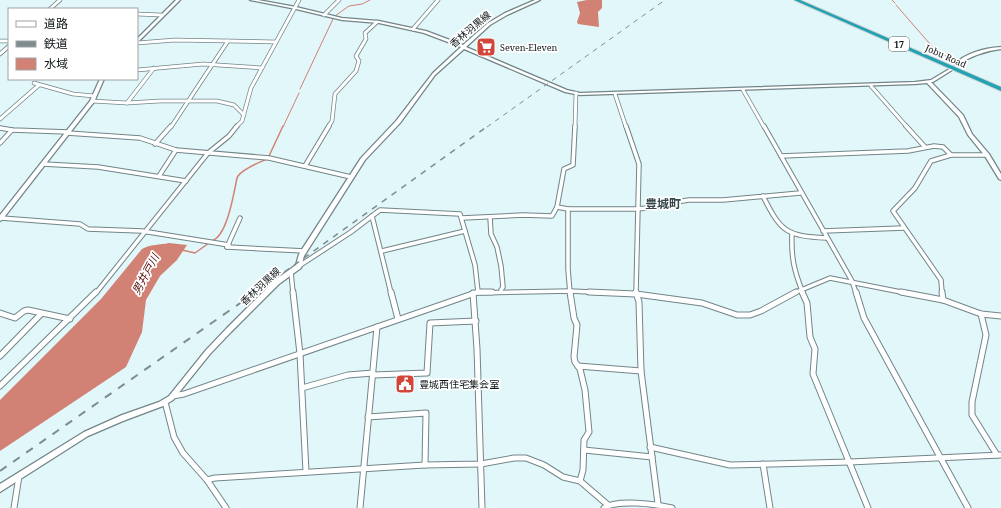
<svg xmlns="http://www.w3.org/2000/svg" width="1001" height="508" font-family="'Noto Serif','Noto Sans JP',serif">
  <rect width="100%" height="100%" fill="#e2f7fa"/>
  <g fill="#d28175">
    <polygon points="587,0 602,0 602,8 598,12 599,27 578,24 577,22 580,13 577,2"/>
    <path d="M 169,243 L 187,245 L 177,260 L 160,276 L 146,300 L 142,332 L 126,367 L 0,451 L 0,400 L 101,299 L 142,249 C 150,244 160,245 169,243 Z"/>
  </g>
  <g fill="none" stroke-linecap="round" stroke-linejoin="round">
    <g stroke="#d28175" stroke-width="1">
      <polyline points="892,0 895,3"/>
      <polyline points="896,5 937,52 956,60"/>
      <polyline points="335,16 349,6 362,4 370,0"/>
      <polyline points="300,89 333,19"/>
      <polyline points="283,127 299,93"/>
    </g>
    <g stroke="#d28175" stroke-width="1.5">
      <polyline points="269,156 283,126"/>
      <path d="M 212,241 C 226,236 232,202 235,188 C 236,185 236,179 238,176 C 244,168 258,163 267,159"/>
      <polyline points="182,250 195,253 209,243"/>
    </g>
    <defs>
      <g id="street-far2">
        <polyline points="50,9 60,0"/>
        <polyline points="137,14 161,15"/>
        <polyline points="324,15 339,0"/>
        <polyline points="413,29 438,0"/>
        <polyline points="0,41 9,41"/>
        <polyline points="137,43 175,40 276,42"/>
        <polyline points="0,54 9,46"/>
        <polyline points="137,70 203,64 262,68"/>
        <polyline points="34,83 73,94 94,96"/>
        <polyline points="871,86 907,127"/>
        <polyline points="743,90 764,127"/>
        <polyline points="615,94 626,127"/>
        <polyline points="92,101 127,103 160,101 217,101 234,105 244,115"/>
        <polyline points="127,103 154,68"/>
        <polyline points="0,119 39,85"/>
        <polyline points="171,127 228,41"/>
        <polyline points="236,127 242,121 251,88 299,0"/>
        <polyline points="328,127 332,121 335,94 356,71 359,61 356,56 366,39 365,33 377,22"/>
        <polyline points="575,127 576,93"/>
      </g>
      <g id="street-far1">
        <polyline points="626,126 639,164 636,293"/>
        <polyline points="764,126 852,281 856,293"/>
        <polyline points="906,126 925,147"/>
        <polyline points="0,128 12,130 68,132"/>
        <polyline points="67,133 140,138 176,150 269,158 351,177"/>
        <polyline points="0,143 12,130"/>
        <polyline points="155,144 171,126"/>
        <polyline points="781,156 908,151 934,146 943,147 951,155"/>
        <polyline points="43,164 98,167 186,181"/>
        <polyline points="305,166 329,126"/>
        <polyline points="159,176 176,150"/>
        <path d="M 763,196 C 781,232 786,236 827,238"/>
        <polyline points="557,207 568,209 637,209 667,206 676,202 689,200 723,200 800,193"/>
        <polyline points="568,209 568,269 570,293"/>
        <polyline points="372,216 391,293"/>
        <polyline points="490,217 491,234 497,247 501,266 503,287 501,290"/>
        <polyline points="1,218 80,224 88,229 142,231 229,245"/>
        <polyline points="462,218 523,215 552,216 557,207 564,169 573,165 575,126"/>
        <polyline points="823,231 904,228"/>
        <path d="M 792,234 C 791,257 794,271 803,293"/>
        <polyline points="227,247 305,251"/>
        <polyline points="227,247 240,218"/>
        <polyline points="382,251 465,231"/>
        <polyline points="299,266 351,232 380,210 460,214 475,265 478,292"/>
        <polyline points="291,272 293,293"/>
        <polyline points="96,293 208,153 229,136 237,126"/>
        <polyline points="476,293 570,291 611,293"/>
        <polyline points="794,293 830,278 906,293"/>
        <polyline points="942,293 941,280 893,211 915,188 931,161 951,155 987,155"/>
      </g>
      <g id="street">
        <polyline points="293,292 300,354 306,472"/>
        <polyline points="391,292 398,319"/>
        <polyline points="570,292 574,318 577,325 574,357 575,362 580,369 585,390 589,432 584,440 583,470 580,481"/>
        <polyline points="589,292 636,294 702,303 737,315 750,315 761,311 796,292"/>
        <polyline points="636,292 639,302 641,371 658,504"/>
        <polyline points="802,292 807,303 810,337 815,349 813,374 868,508"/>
        <polyline points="856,292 864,318 968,508"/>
        <polyline points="901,292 943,300 981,314 1001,316"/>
        <polyline points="942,292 943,300"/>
        <polyline points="473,293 477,349 482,508"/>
        <polyline points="0,313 15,318 24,311 28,310 70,319"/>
        <polyline points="981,314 986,335 972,402 972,415 997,455"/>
        <polyline points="0,356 41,314"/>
        <polyline points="578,366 641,371"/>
        <polyline points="373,375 427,373 430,323 476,321"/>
        <polyline points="0,386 96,292"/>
        <polyline points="302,388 348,375 373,373"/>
        <polyline points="173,396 184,394 478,292 492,292"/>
        <polyline points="165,402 174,437 183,453 207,480 226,508"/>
        <polyline points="368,417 426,413 425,465"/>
        <polyline points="650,447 730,465 850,462 1001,455"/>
        <polyline points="584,450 652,457"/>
        <polyline points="763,464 770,508"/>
        <polyline points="207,480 215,478 425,465 481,464 514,458 526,458 544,465 563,477 580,481 608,505"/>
        <polyline points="14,508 19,476"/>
        <polyline points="360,508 377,327"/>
        <path d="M 604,508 C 616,499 657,504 672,508"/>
      </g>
      <g id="secondary">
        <polygon points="176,0 180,0 138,42 137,42 137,39"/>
        <polygon points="250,0 258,0 296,7 342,18 379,21 426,31 463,45 488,23 505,13 535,0 540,0 507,15 490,25 466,47 567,90 580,93 915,82 931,80 951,68 953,69 952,70 933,82 931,82 963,115 972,134 989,154 1001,174 1001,180 999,179 985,156 968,135 959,117 927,83 915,84 580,95 565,92 464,49 435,75 400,123 365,160 304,256 301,268 279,284 231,332 210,354 173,400 163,406 123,421 88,436 0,492 0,484 84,432 122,415 159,402 169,396 206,350 227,328 275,280 296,265 299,254 361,158 396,121 433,73 461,47 424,33 379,23 342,20 296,9"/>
        <path d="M 1001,47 L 1001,49 C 985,51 971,56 957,65 L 954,64 C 967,53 984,48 1001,47 Z"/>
        <polygon points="100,79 104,79 94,102 2,220 0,221 0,215 90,101"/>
      </g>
      <polygon id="highway" points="794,0 800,0 1001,87 1001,91"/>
    </defs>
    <use href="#street-far2" stroke="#728588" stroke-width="4.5"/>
    <use href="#street-far1" stroke="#728588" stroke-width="5.5"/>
    <use href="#street" stroke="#728588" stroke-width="7"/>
    <use href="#secondary" stroke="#728588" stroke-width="2.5"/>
    <use href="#highway" stroke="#d4d5d5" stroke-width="2"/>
    <use href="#street-far2" stroke="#fff" stroke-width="3"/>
    <use href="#street-far1" stroke="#fff" stroke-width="3.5"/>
    <use href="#street" stroke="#fff" stroke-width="5"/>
    <use href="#secondary" fill="#fff" fill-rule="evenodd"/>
    <use href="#highway" fill="#22a2b2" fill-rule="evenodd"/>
    <polyline stroke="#7f8d8f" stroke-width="1" stroke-dasharray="5 5" stroke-linecap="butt" points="487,127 665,0"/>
    <polyline stroke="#7f8d8f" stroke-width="1.5" stroke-dasharray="6 6" stroke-linecap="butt" points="255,293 488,126"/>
    <polyline stroke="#7f8d8f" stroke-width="2" stroke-dasharray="8 8" stroke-linecap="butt" points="0,471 256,292"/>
  </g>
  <defs>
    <symbol id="supermarket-square" viewBox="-11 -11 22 22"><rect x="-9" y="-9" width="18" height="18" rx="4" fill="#d24539" stroke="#fff"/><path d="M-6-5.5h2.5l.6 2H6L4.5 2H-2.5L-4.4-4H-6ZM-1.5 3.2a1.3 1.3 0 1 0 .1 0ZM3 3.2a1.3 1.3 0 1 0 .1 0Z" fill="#fff"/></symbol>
    <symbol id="civic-square" viewBox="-11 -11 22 22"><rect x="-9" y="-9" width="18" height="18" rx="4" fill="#d24539" stroke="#fff"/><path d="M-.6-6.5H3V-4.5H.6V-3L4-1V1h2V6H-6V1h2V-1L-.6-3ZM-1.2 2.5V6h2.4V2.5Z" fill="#fff"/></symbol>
  </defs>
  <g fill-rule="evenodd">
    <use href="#supermarket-square" x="475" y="36" width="22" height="22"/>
    <use href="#civic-square" x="394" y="373" width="22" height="22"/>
  </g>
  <g text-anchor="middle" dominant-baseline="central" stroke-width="3.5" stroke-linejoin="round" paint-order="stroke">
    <rect fill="#fff" stroke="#575d5d" stroke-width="1" x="889" y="37" width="20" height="14" rx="3"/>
    <g font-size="9" font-weight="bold" fill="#0f1718">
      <text x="899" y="44">17</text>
    </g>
    <g font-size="9" fill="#0f1718" stroke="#fff" text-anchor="start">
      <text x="500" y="47">Seven-Eleven</text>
    </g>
    <g font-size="9" fill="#0f1718" stroke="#fff">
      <text transform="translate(946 56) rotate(24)">Jobu Road</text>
    </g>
    <g font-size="10" fill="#0f1718" stroke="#fff">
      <text transform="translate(470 29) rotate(-40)">香林羽黒線</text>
      <text transform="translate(260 286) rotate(-43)">香林羽黒線</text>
    </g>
    <g font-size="10" fill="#0f1718" stroke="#fff" text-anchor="start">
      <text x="419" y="384">豊城西住宅集会室</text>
    </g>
    <g font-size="11" font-style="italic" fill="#5b110d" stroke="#fff">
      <text transform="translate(145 274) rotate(-62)">男井戸川</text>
    </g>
    <g font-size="12" font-weight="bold" fill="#354749" stroke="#fff">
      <text x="663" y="203">豊城町</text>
    </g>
  </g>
  <rect x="8" y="8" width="130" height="72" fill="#ffffff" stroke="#9fa2a3"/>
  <rect x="16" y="21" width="20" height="6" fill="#ffffff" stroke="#9fa2a3"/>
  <text x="44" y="28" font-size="12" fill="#0f1718">道路</text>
  <rect x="16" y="41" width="20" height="6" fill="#7f8d8f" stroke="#9fa2a3"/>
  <text x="44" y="48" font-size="12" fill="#0f1718">鉄道</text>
  <rect x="16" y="58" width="20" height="12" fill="#d28175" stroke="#9fa2a3"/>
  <text x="44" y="68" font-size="12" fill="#0f1718">水域</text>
</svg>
